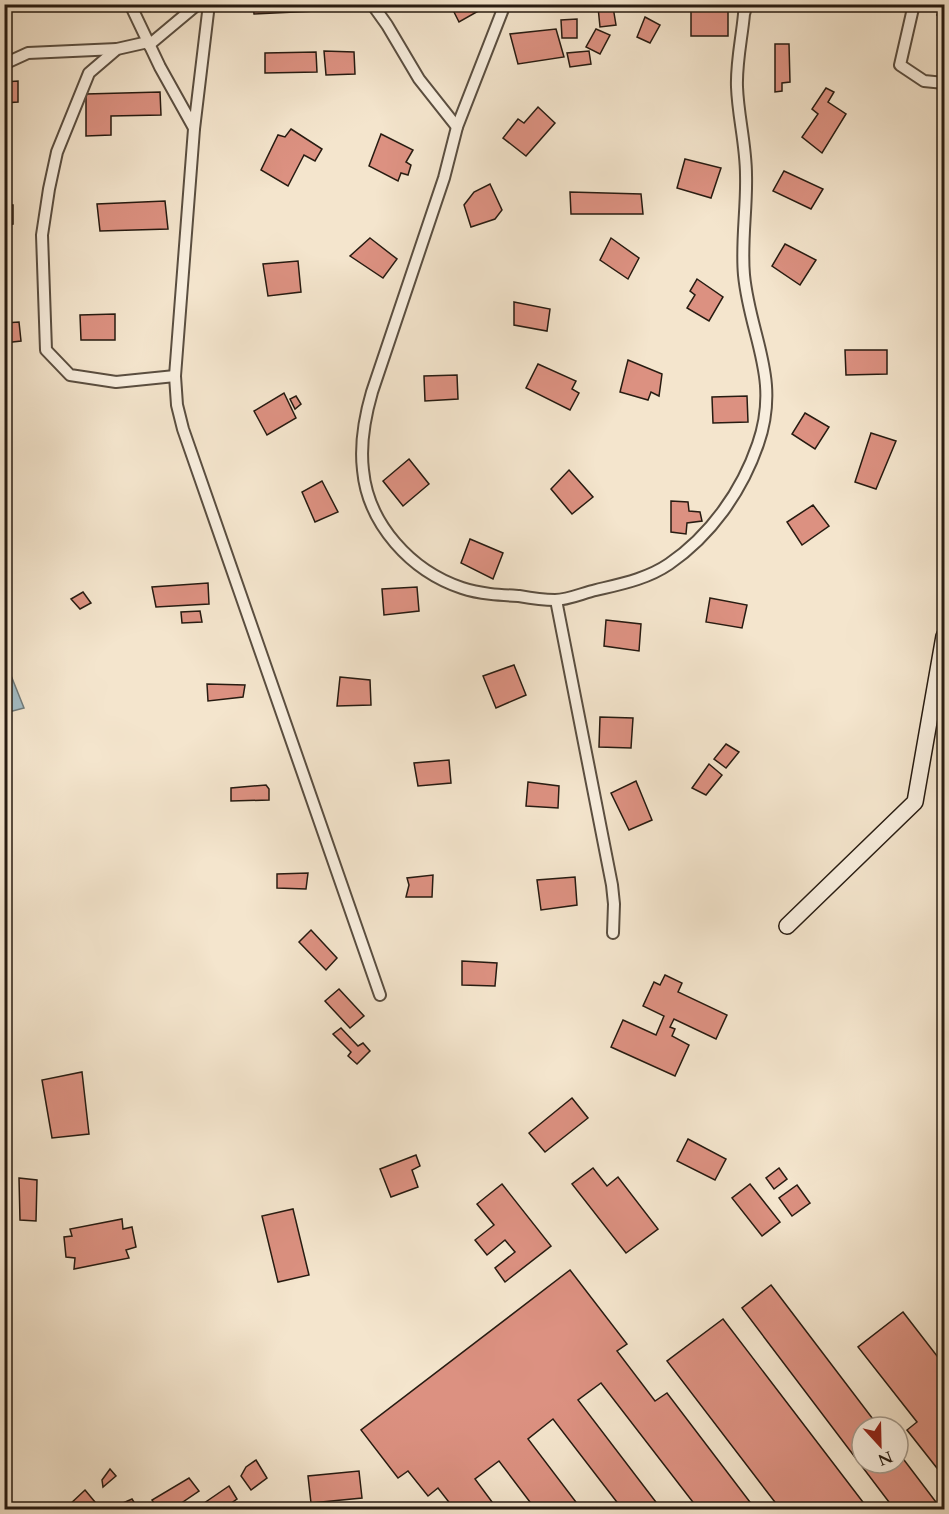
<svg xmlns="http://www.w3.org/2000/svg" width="949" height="1514" font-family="Cardo,serif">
  <rect width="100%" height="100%" fill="#f4e5cd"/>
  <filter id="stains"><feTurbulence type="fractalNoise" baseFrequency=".00333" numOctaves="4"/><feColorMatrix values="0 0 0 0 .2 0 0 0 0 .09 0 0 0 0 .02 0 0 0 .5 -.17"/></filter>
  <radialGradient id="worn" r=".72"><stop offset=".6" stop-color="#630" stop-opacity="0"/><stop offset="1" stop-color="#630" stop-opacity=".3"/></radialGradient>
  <polygon fill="#a3bcc4" stroke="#717c7c" stroke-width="1.5" points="4,658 24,708 5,713 4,713"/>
  <g fill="#dc9181" stroke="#271b11" stroke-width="1.5">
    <polygon points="38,4 108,4 108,7 38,8"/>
    <polygon points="253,4 335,4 336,10 254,14"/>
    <polygon points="450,4 489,4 489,5 459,22"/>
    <polygon points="943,4 944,4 944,20 937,15"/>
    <polygon points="598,7 613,7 616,25 600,27"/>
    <polygon points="691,10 728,11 728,36 691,36"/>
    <polygon points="645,17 660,25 650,43 637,37"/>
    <polygon points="577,19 577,38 562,38 561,20"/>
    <polygon points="556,29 564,57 518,64 510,34"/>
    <polygon points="596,29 610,35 600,54 586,47"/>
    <polygon points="775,44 789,44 790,82 782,83 782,91 775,92"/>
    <polygon points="324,51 354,52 355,74 326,75"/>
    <polygon points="589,51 591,64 570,67 567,53"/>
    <polygon points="316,52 317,72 265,73 265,53"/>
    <polygon points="18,81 18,102 4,103 4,82"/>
    <polygon points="826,88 834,92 828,102 846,114 822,153 802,137 818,114 812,109"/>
    <polygon points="160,92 161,115 111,116 111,135 86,136 86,94"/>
    <polygon points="538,107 555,123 526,156 503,138 518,119 524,123"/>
    <polygon points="291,129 322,149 315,161 304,155 288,186 261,170 278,135 285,137"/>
    <polygon points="381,134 413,150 406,162 411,165 408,175 401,173 398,181 369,166"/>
    <polygon points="685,159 721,168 711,198 677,188"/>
    <polygon points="784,171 823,189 811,209 773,191"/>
    <polygon points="490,184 502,210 495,219 471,227 464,205 474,192"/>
    <polygon points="570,192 641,194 643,214 571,214"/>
    <polygon points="165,201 168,229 100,231 97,204"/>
    <polygon points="4,205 13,205 13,224 4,225"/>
    <polygon points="370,238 397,259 383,278 350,256"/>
    <polygon points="611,238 639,258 628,279 600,260"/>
    <polygon points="785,244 816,260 800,285 772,266"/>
    <polygon points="298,261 301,292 268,296 263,264"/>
    <polygon points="697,279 723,297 709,321 687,308 695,295 690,291"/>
    <polygon points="514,302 550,309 547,331 514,325"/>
    <polygon points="115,314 115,340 81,340 80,315"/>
    <polygon points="19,322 21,341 4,343 4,323"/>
    <polygon points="845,350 887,350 887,374 846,375"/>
    <polygon points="628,360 662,374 659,396 651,392 648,400 620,392"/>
    <polygon points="538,364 576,381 572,389 579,393 570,410 526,388"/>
    <polygon points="457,375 458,399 425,401 424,376"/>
    <polygon points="284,393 296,418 267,435 254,411"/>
    <polygon points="296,396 301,404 295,409 290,399"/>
    <polygon points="747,396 748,422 713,423 712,397"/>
    <polygon points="805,413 829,427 815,449 792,434"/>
    <polygon points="871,433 896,441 876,489 855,482"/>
    <polygon points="409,459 429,484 403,506 383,481"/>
    <polygon points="569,470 593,497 572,514 551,489"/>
    <polygon points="322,481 338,512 315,522 302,492"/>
    <polygon points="671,501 688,502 689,511 700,512 702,521 687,523 686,534 671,532"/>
    <polygon points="813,505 829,526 802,545 787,522"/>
    <polygon points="470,539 503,553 493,579 461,563"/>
    <polygon points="208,583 209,604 156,607 152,587"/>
    <polygon points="417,587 419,611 384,615 382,589"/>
    <polygon points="83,592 91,603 80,609 71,599"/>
    <polygon points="710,598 747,605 742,628 706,622"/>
    <polygon points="200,611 202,622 182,623 181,612"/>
    <polygon points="606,620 641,624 639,651 604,646"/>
    <polygon points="514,665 526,695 496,708 483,676"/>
    <polygon points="340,677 370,680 371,705 337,706"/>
    <polygon points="207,684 245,685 243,697 208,701"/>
    <polygon points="600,717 633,718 631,748 599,747"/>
    <polygon points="726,744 739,752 726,768 714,759"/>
    <polygon points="449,760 451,783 418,786 414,763"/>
    <polygon points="709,764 722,775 706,795 692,788"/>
    <polygon points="636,781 652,820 629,830 611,793"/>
    <polygon points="528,782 559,786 558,808 526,806"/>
    <polygon points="266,785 269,789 269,800 231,801 231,788"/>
    <polygon points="308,873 306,889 277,888 277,874"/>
    <polygon points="433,875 432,897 406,897 409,885 407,878"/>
    <polygon points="575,877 577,905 541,910 537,880"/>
    <polygon points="311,930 337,958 326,970 299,942"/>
    <polygon points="462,961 497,963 495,986 462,985"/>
    <polygon points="665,975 682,983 678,992 727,1015 716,1039 674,1019 670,1027 675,1029 672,1036 689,1045 675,1076 611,1047 623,1020 656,1035 664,1016 643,1006 654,982 660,985"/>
    <polygon points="339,989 364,1016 350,1028 325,1001"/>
    <polygon points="341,1028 358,1046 363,1043 370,1051 357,1064 348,1056 351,1052 333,1034"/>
    <polygon points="82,1072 89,1134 52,1138 42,1080"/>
    <polygon points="572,1098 588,1118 545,1152 529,1133"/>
    <polygon points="688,1139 726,1159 715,1180 677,1161"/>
    <polygon points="416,1155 420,1166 412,1170 418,1187 391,1197 380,1169"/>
    <polygon points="593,1168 607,1186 618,1177 658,1229 626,1253 572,1184"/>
    <polygon points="779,1168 787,1179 774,1189 766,1178"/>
    <polygon points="19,1178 37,1180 36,1221 20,1220"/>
    <polygon points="502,1184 551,1246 505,1282 495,1268 515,1252 505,1240 487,1255 475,1240 494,1225 477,1204"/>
    <polygon points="750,1184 780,1222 762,1236 732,1198"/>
    <polygon points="797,1185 810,1203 792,1216 779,1198"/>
    <polygon points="293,1209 309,1275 278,1282 262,1216"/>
    <polygon points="122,1219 123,1229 132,1227 136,1247 126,1250 129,1258 74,1269 75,1258 66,1257 64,1237 72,1236 70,1229"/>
    <polygon points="570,1270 627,1344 617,1351 655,1401 667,1393 756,1510 699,1510 601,1383 578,1400 662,1510 623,1510 553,1419 528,1439 582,1510 536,1510 499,1461 475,1479 498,1510 455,1510 438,1488 428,1496 408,1471 398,1478 361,1430"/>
    <polygon points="771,1285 879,1427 862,1427 862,1463 898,1463 898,1452 942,1510 895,1510 742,1308"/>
    <polygon points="903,1312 944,1365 944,1477 907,1430 917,1422 858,1347"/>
    <polygon points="723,1319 869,1510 781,1510 667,1361"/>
    <polygon points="256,1460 267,1478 251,1490 241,1476 246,1467"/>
    <polygon points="110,1469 116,1476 103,1487 102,1480"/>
    <polygon points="359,1471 362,1498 311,1503 308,1476"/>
    <polygon points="189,1478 199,1491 171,1510 158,1510 152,1500"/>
    <polygon points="229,1486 237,1499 221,1510 194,1510"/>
    <polygon points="85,1490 95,1502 88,1510 71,1510 67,1507"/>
    <polygon points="132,1499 139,1510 115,1510 114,1507"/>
  </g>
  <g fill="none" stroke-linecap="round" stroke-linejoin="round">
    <defs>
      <g id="street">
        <polyline points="130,4 160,67 194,128"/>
        <polyline points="209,4 194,129 175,376 177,405 183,429 380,995"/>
        <polyline points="372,4 387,25 419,79 457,127"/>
        <path d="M 505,4 L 457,127 L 444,178 L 372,392 C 365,416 360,445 363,470 C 368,524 411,571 462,588 C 480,594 500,595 519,596 C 530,598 543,600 555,600 C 568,600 583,593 596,590 C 621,584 647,579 669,564 C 711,535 742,491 758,444 C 781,378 750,337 744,275 C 741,242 747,208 746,175 C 746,145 738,116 737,87 C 736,63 742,37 744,14 L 747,4"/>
        <polyline points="914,4 900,65 924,81 944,83"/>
        <polyline points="148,42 117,49 89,73 57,152 49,189 42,235 46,350 70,375 116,382 175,376"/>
        <polyline points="149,45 198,4"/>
        <polyline points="4,64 28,53 117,49"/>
        <polyline points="556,600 612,885 614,904 613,933"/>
      </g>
      <polyline id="secondary" points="787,926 915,802 944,636"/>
    </defs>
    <use href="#street" stroke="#5a4e40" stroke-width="14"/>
    <use href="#secondary" stroke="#271b11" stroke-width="18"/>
    <use href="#street" stroke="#f8eede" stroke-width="10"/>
    <use href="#secondary" stroke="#f8eede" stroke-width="15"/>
  </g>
  <rect width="949" height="1514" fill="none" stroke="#f4e5cd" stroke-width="24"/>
  <rect x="6" y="6" width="937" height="1502" fill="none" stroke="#271b11" stroke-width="3"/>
  <rect x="12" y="12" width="925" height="1490" fill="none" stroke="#271b11" stroke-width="1.5"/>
  <g transform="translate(880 1445) rotate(158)"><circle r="28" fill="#f8eede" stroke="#a49a8c" stroke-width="1.5"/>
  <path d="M0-4.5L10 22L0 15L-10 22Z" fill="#8f2418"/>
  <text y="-9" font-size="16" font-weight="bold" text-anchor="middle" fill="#271b11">N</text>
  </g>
  <rect width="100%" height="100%" filter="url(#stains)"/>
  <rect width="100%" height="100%" fill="url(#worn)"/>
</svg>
